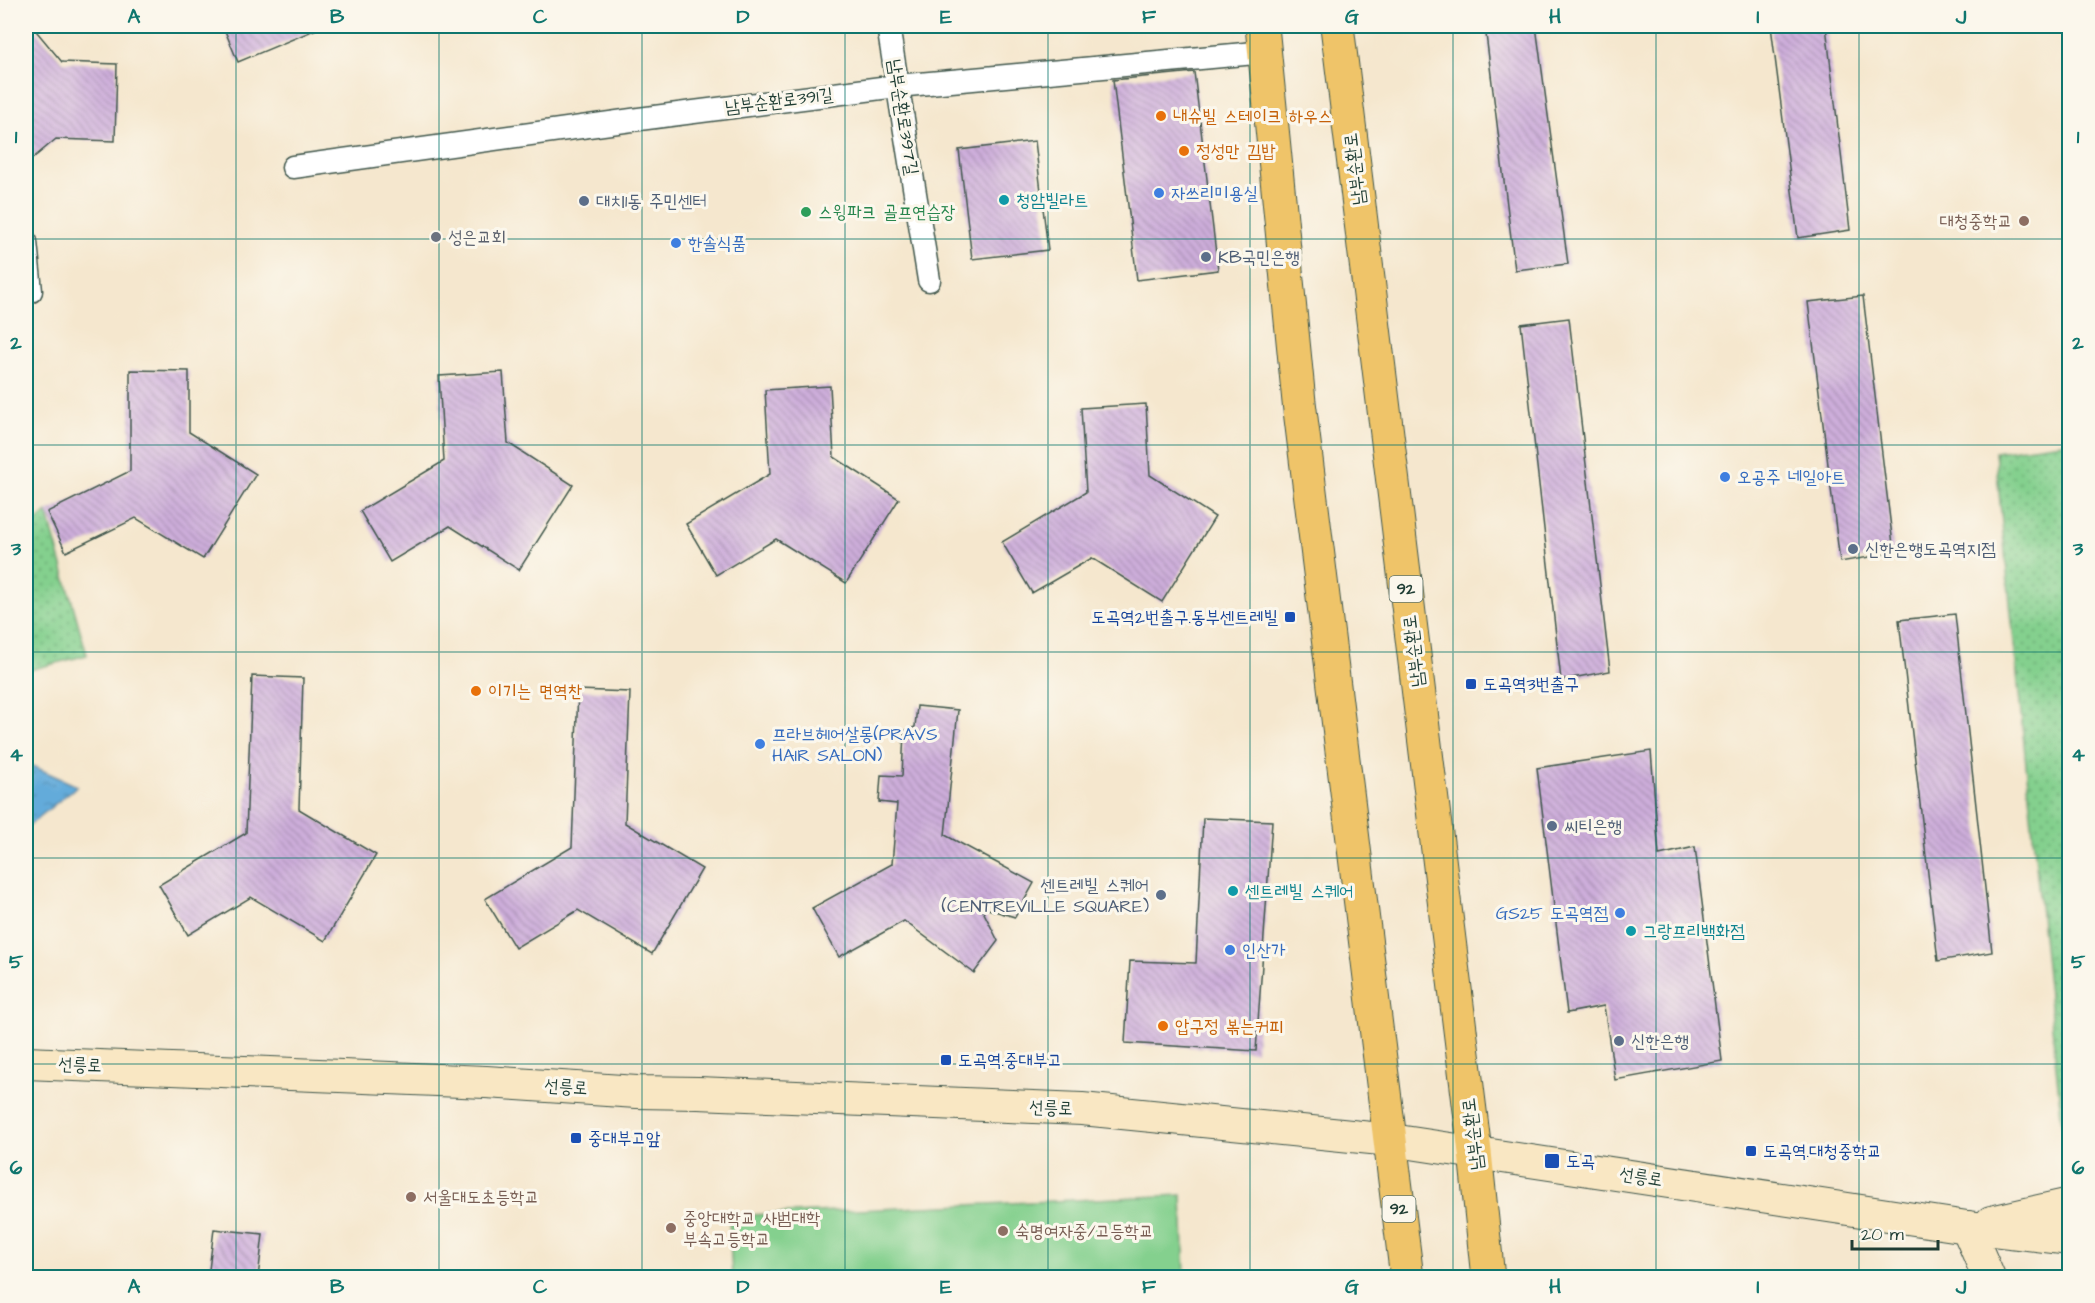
<svg xmlns="http://www.w3.org/2000/svg" width="2095" height="1303" font-family="'Architects Daughter','Poor Story',sans-serif">
  <defs>
    <pattern id="grass-dots" width="8" height="8" patternUnits="userSpaceOnUse" patternTransform="scale(1.5)"><rect width="8" height="8" fill="#84d08e"/><path d="M2 2h.1M6 6h.1" fill="none" stroke="#6baa75" stroke-width="1.8" stroke-linecap="round"/></pattern>
    <pattern id="water-ripples" width="26" height="14" patternUnits="userSpaceOnUse" patternTransform="scale(1.5)"><rect width="26" height="14" fill="#63abda"/><path d="M2 4q2-2 4 0t4 0M15 11q2-2 4 0t4 0" fill="none" stroke="#518cb2"/></pattern>
    <pattern id="building-back-hatch" width="6" height="6" patternUnits="userSpaceOnUse" patternTransform="scale(1.5)"><rect width="6" height="6" fill="#ceaedb"/><path d="M-1 5l2 2M0 0l6 6M5-1l2 2" fill="none" stroke="#a78fb2"/></pattern>
  </defs>
  <rect width="100%" height="100%" fill="#fbf7ec"/>
  <filter id="ink" filterUnits="userSpaceOnUse"><feTurbulence type="fractalNoise" baseFrequency=".0167" numOctaves="2"/><feDisplacementMap in="SourceGraphic" scale="12" xChannelSelector="R" yChannelSelector="G"/><feConvolveMatrix kernelMatrix="1 2 1 2 8 2 1 2 1" color-interpolation-filters="sRGB"/></filter>
  <filter id="wash" filterUnits="userSpaceOnUse"><feTurbulence type="fractalNoise" baseFrequency=".008" numOctaves="4" result="noise"/><feDisplacementMap in="SourceGraphic" scale="24" xChannelSelector="R" yChannelSelector="G"/><feGaussianBlur stdDeviation="1.35" result="paint"/><feColorMatrix in="noise" values="0 0 0 0 0 0 0 0 0 0 0 0 0 0 0 0 0 1.4 0 .05"/><feComposite in="paint" operator="in"/></filter>
  <g filter="url(#wash)">
    <rect width="100%" height="100%" fill="#f5e7ce"/>
    <g fill="url(#grass-dots)" stroke="#528661" stroke-width="1.5">
      <polygon points="2069,442 2070,1176 2067,1177 1995,452"/>
      <polygon points="47,512 87,655 26,671 26,531"/>
    </g>
    <polygon fill="#84d08e" stroke="#528661" stroke-width="1.5" points="1182,1195 1185,1277 732,1277 729,1216"/>
    <polygon fill="url(#water-ripples)" stroke="#417487" stroke-width="1.5" points="26,763 77,786 26,828"/>
    <g id="blocks">
      <g fill="url(#building-back-hatch)">
        <polygon points="26,26 32,26 62,62 117,64 115,141 56,139 26,164"/>
        <polygon points="223,26 324,26 238,62"/>
        <polygon points="1485,26 1536,26 1568,264 1515,270"/>
        <polygon points="1771,26 1826,26 1850,230 1798,238"/>
        <polygon points="1194,72 1218,270 1137,280 1113,80"/>
        <polygon points="1035,141 1048,250 972,259 959,150"/>
        <polygon points="1863,296 1894,553 1840,562 1808,302"/>
        <polygon points="1569,318 1610,671 1561,680 1521,324"/>
        <polygon points="130,370 189,371 189,432 256,474 203,559 136,518 66,552 47,512 130,471"/>
        <polygon points="503,372 508,443 573,485 519,570 450,526 390,562 360,511 444,461 439,376"/>
        <polygon points="830,386 834,457 899,499 846,583 776,539 716,575 686,524 770,474 765,390"/>
        <polygon points="1146,404 1150,475 1215,517 1162,602 1092,558 1032,593 1002,542 1086,492 1081,408"/>
        <polygon points="1955,614 1992,952 1938,961 1899,620"/>
        <polygon points="252,676 303,678 299,809 376,855 325,941 251,897 188,935 159,885 246,833"/>
        <polygon points="578,690 630,692 625,823 702,869 652,954 578,910 515,948 485,899 572,847"/>
        <polygon points="917,706 958,710 945,835 1034,883 1015,917 981,907 998,941 974,973 904,921 839,957 812,908 892,864 897,804 879,802 881,775 902,776 904,731 915,727"/>
        <polygon points="1651,751 1659,855 1695,847 1722,1061 1615,1080 1604,1006 1567,1013 1537,768"/>
        <polygon points="1203,818 1272,821 1256,1051 1125,1043 1130,961 1196,963"/>
        <polygon points="214,1229 263,1234 258,1278 208,1278"/>
      </g>
    </g>
  </g>
  <g filter="url(#ink)">
    <use href="#blocks" fill-opacity="0" stroke="#3f564b" stroke-width="1.5"/>
    <g fill="none" stroke-linecap="round" stroke-linejoin="round">
      <defs>
        <g id="street">
          <polyline points="888,26 929,280"/>
          <polyline points="293,167 639,119 897,86 1266,52"/>
          <polyline points="26,242 31,291 26,292"/>
        </g>
        <g id="secondary">
          <polyline points="26,1063 486,1082 637,1092 698,1093 1082,1109 1391,1140 1967,1227 2070,1239"/>
          <polyline points="1991,1222 2070,1204"/>
          <polyline points="1967,1227 1989,1278"/>
        </g>
        <g id="primary">
          <polyline points="1262,26 1299,402 1407,1278"/>
          <polyline points="1337,26 1475,1152 1488,1278"/>
        </g>
      </defs>
      <use href="#street" stroke="#3f564b" stroke-width="25"/>
      <use href="#secondary" stroke="#3f564b" stroke-width="34"/>
      <use href="#primary" stroke="#3f564b" stroke-width="35"/>
      <use href="#street" stroke="#fff" stroke-width="22"/>
      <use href="#secondary" stroke="#f9e7c3" stroke-width="32"/>
      <use href="#primary" stroke="#efc469" stroke-width="33"/>
    </g>
  </g>
  <path fill="none" stroke="#0f766e" stroke-width="1.5" stroke-opacity="0.55" d="M 236,26 L 236,1278M 439,26 L 439,1278M 642,26 L 642,1278M 845,26 L 845,1278M 1048,26 L 1048,1278M 1250,26 L 1250,1278M 1453,26 L 1453,1278M 1656,26 L 1656,1278M 1859,26 L 1859,1278M 26,239 L 2070,239M 26,445 L 2070,445M 26,652 L 2070,652M 26,858 L 2070,858M 26,1064 L 2070,1064"/>
  <g fill="#e8710a" stroke="#fbf7ec" stroke-width="2">
    <circle cx="1161" cy="116" r="6"/>
    <circle cx="1184" cy="151" r="6"/>
    <circle cx="476" cy="691" r="6"/>
    <circle cx="1163" cy="1026" r="6"/>
  </g>
  <g fill="#3f7fe0" stroke="#fbf7ec" stroke-width="2">
    <circle cx="1159" cy="193" r="6"/>
    <circle cx="676" cy="243" r="6"/>
    <circle cx="1725" cy="477" r="6"/>
    <circle cx="760" cy="744" r="6"/>
    <circle cx="1620" cy="913" r="6"/>
    <circle cx="1230" cy="950" r="6"/>
  </g>
  <g fill="#0f9aa8" stroke="#fbf7ec" stroke-width="2">
    <circle cx="1004" cy="200" r="6"/>
    <circle cx="1233" cy="891" r="6"/>
    <circle cx="1631" cy="931" r="6"/>
  </g>
  <g fill="#5c6f8a" stroke="#fbf7ec" stroke-width="2">
    <circle cx="584" cy="201" r="6"/>
    <circle cx="1206" cy="257" r="6"/>
    <circle cx="1853" cy="549" r="6"/>
    <circle cx="1552" cy="826" r="6"/>
    <circle cx="1161" cy="895" r="6"/>
    <circle cx="1619" cy="1041" r="6"/>
  </g>
  <circle fill="#2e9e5b" stroke="#fbf7ec" stroke-width="2" cx="806" cy="212" r="6"/>
  <g fill="#8d6e63" stroke="#fbf7ec" stroke-width="2">
    <circle cx="2024" cy="221" r="6"/>
    <circle cx="411" cy="1197" r="6"/>
    <circle cx="671" cy="1228" r="6"/>
    <circle cx="1003" cy="1231" r="6"/>
  </g>
  <circle fill="#6b7280" stroke="#fbf7ec" stroke-width="2" cx="436" cy="237" r="6"/>
  <g fill="#1a4fb4" stroke="#fbf7ec" stroke-width="2">
    <rect x="1284" y="611" width="12" height="12" rx="3"/>
    <rect x="1465" y="678" width="12" height="12" rx="3"/>
    <rect x="940" y="1054" width="12" height="12" rx="3"/>
    <rect x="570" y="1132" width="12" height="12" rx="3"/>
    <rect x="1745" y="1145" width="12" height="12" rx="3"/>
    <rect x="1544" y="1153" width="16" height="16" rx="3"/>
  </g>
  <g text-anchor="middle" dominant-baseline="central" stroke-width="6" stroke-linejoin="round" paint-order="stroke">
    <g fill="#fbf7ec" stroke="#61756b" stroke-width="1.5">
      <rect x="1389.5" y="576" width="33" height="26" rx="4.5"/>
      <rect x="1382.5" y="1196" width="33" height="26" rx="4.5"/>
    </g>
    <g font-size="16" font-weight="bold" fill="#1f3d34">
      <text x="1406" y="589">92</text>
      <text x="1399" y="1209">92</text>
    </g>
    <g font-size="18" fill="#1f3d34" stroke="#fbf7ec">
      <text transform="translate(779 101) rotate(-7)">남부순환로391길</text>
      <text transform="translate(903 117) rotate(81)">남부순환로397길</text>
      <text transform="translate(1355 169) rotate(-97)">남부순환로</text>
      <text transform="translate(1414 651) rotate(-97)">남부순환로</text>
      <text transform="translate(80 1065) rotate(2)">선릉로</text>
      <text transform="translate(566 1087) rotate(4)">선릉로</text>
      <text transform="translate(1051 1108) rotate(2)">선릉로</text>
      <text transform="translate(1473 1134) rotate(-97)">남부순환로</text>
      <text transform="translate(1641 1177) rotate(9)">선릉로</text>
    </g>
    <g font-size="18" fill="#c56008" stroke="#fbf7ec" text-anchor="start">
      <text x="1173" y="116">내슈빌 스테이크 하우스</text>
      <text x="1196" y="151">정성만 김밥</text>
      <text x="488" y="691">이기는 면역찬</text>
      <text x="1175" y="1026">압구정 볶는커피</text>
    </g>
    <g font-size="18" fill="#366cbe" stroke="#fbf7ec" text-anchor="start">
      <text x="1171" y="193">자쓰리미용실</text>
      <text x="688" y="243">한솔식품</text>
      <text x="1737" y="477">오공주 네일아트</text>
      <text x="772" y="734">프라브헤어살롱(PRAVS<tspan x="772" dy="21">HAIR SALON)</tspan></text>
      <text x="1608" y="913" text-anchor="end">GS25 도곡역점</text>
      <text x="1242" y="950">인산가</text>
    </g>
    <g font-size="18" fill="#0d838f" stroke="#fbf7ec" text-anchor="start">
      <text x="1016" y="200">청암빌라트</text>
      <text x="1245" y="891">센트레빌 스퀘어</text>
      <text x="1643" y="931">그랑프리백화점</text>
    </g>
    <g font-size="18" fill="#4e5e75" stroke="#fbf7ec" text-anchor="start">
      <text x="596" y="201">대치1동 주민센터</text>
      <text x="1218" y="257">KB국민은행</text>
      <text x="1865" y="549">신한은행도곡역지점</text>
      <text x="1564" y="826">씨티은행</text>
      <text x="1149" y="885" text-anchor="end">센트레빌 스퀘어<tspan x="1149" dy="21">(CENTREVILLE SQUARE)</tspan></text>
      <text x="1631" y="1041">신한은행</text>
    </g>
    <g font-size="18" fill="#27864d" stroke="#fbf7ec" text-anchor="start">
      <text x="818" y="212">스윙파크 골프연습장</text>
    </g>
    <g font-size="18" fill="#785e54" stroke="#fbf7ec" text-anchor="start">
      <text x="2012" y="221" text-anchor="end">대청중학교</text>
      <text x="423" y="1197">서울대도초등학교</text>
      <text x="683" y="1218">중앙대학교 사범대학<tspan x="683" dy="21">부속고등학교</tspan></text>
      <text x="1015" y="1231">숙명여자중/고등학교</text>
    </g>
    <g font-size="18" fill="#5b616d" stroke="#fbf7ec" text-anchor="start">
      <text x="448" y="237">성은교회</text>
    </g>
    <g font-size="18" fill="#164399" stroke="#fbf7ec" text-anchor="start">
      <text x="1278" y="617" text-anchor="end">도곡역2번출구.동부센트레빌</text>
      <text x="1483" y="684">도곡역3번출구</text>
      <text x="958" y="1060">도곡역.중대부고</text>
      <text x="588" y="1138">중대부고앞</text>
      <text x="1763" y="1151">도곡역.대청중학교</text>
      <text x="1566" y="1161">도곡</text>
    </g>
  </g>
  <rect width="2095" height="1303" fill="none" stroke="#fbf7ec" stroke-width="66"/>
  <path d="M1852 1240v9h86v-9" fill="none" stroke="#1f3d34" stroke-width="3"/>
  <text x="1861" y="1240" font-size="18" fill="#1f3d34" stroke="#fbf7ec" stroke-width="4.5" paint-order="stroke">20 m</text>
  <rect x="33" y="33" width="2029" height="1237" fill="none" stroke="#0f766e" stroke-width="2"/>
  <g font-size="20" text-anchor="middle" font-weight="bold" fill="#0f766e">
    <text x="134" y="23">A</text>
    <text x="337" y="23">B</text>
    <text x="540" y="23">C</text>
    <text x="743" y="23">D</text>
    <text x="946" y="23">E</text>
    <text x="1149" y="23">F</text>
    <text x="1352" y="23">G</text>
    <text x="1555" y="23">H</text>
    <text x="1758" y="23">I</text>
    <text x="1961" y="23">J</text>
    <text x="16" y="143">1</text>
    <text x="2078" y="143">1</text>
    <text x="16" y="349">2</text>
    <text x="2078" y="349">2</text>
    <text x="16" y="555">3</text>
    <text x="2078" y="555">3</text>
    <text x="16" y="761">4</text>
    <text x="2078" y="761">4</text>
    <text x="16" y="968">5</text>
    <text x="2078" y="968">5</text>
    <text x="16" y="1174">6</text>
    <text x="2078" y="1174">6</text>
    <text x="134" y="1293">A</text>
    <text x="337" y="1293">B</text>
    <text x="540" y="1293">C</text>
    <text x="743" y="1293">D</text>
    <text x="946" y="1293">E</text>
    <text x="1149" y="1293">F</text>
    <text x="1352" y="1293">G</text>
    <text x="1555" y="1293">H</text>
    <text x="1758" y="1293">I</text>
    <text x="1961" y="1293">J</text>
  </g>
</svg>
